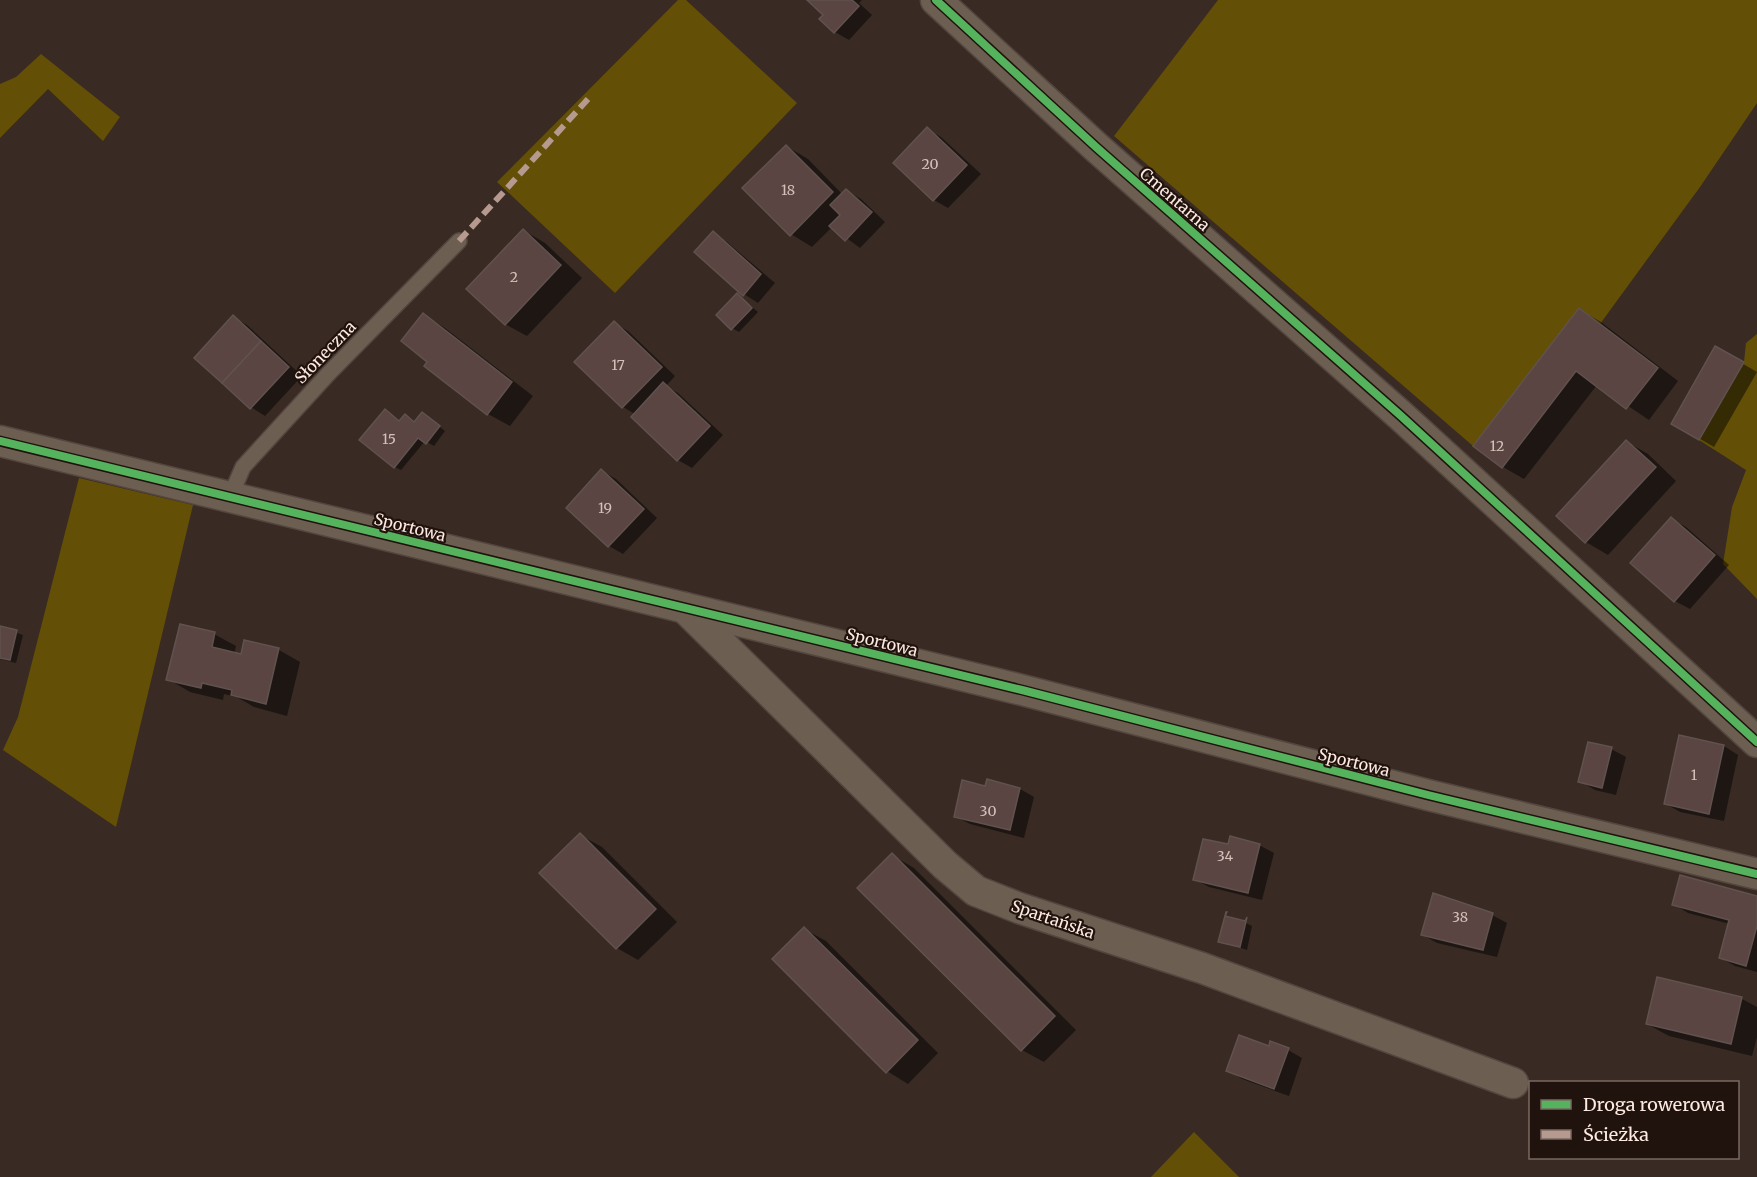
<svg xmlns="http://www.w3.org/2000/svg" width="1757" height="1177" font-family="Merriweather,serif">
  <rect width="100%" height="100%" fill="#392a23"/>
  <g fill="#635006">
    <polygon points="678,0 686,0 797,103 615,293 497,182"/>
    <polygon points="1218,0 1757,0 1757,103 1700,187 1600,324 1579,308 1473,446 1114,136"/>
    <polygon points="41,54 120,117 103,141 48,89 0,138 0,84 16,77"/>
    <polygon points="1757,334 1757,599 1723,564 1732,507 1746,470 1699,440 1744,362 1746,343"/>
    <polygon points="79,478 193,505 116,827 3,750 18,717"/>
    <polygon points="1194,1132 1239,1177 1151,1177"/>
  </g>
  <g fill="#0007">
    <polygon points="809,0 862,0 859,3 872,15 849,40 835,32 825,15"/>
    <polygon points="927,129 941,137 981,174 948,208 934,200 895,163"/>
    <polygon points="786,146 808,159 843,195 847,191 861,199 885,222 860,248 832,227 812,247 791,234"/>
    <polygon points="523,230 545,243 582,278 527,336 505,324"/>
    <polygon points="713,233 727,242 775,283 758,303 744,294"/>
    <polygon points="737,295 758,312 739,332 732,328"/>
    <polygon points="1580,310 1601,322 1678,381 1649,420 1597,385 1524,479 1503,467"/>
    <polygon points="424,315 445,328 533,396 510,426 488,414 429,361"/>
    <polygon points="233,317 247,325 302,376 265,416 251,407"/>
    <polygon points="614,323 628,331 675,376 666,386 678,393 723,435 692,468 678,460 635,414 623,407 576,362"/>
    <polygon points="1716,348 1757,372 1714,447 1673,423"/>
    <polygon points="423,414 445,431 434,446 425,441 401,470 395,467 392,415 401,422 415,423"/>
    <polygon points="1627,442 1648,454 1676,481 1608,555 1586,542 1558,516"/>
    <polygon points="602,471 616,479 657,518 623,554 609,546 568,508"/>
    <polygon points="1672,519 1686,527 1729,565 1690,609 1675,601 1633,563"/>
    <polygon points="0,627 23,635 16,663 0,659"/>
    <polygon points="214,634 236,646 234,654 242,656 245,642 279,650 300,662 287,716 254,707 237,697 224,694 223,700 190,692 168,679"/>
    <polygon points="1724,746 1738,755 1724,821 1680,812 1666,804"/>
    <polygon points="1611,749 1626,757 1616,795 1595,790 1580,781"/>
    <polygon points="988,781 1020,789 1034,797 1024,838 970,824 955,816 986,788"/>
    <polygon points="580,835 602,847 677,922 638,960 617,948"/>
    <polygon points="1259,845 1274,853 1262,900 1209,887 1194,879 1230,846"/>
    <polygon points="892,855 914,868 1076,1030 1044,1062 1022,1050"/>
    <polygon points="1757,897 1757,972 1735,966 1721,958 1730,924 1688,913 1674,904"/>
    <polygon points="1492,915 1507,923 1497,957 1437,943 1423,935"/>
    <polygon points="1246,923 1252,926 1247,950 1220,941"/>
    <polygon points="804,929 826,941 938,1053 908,1084 887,1071"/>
    <polygon points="1742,999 1757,1007 1757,1037 1752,1056 1669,1036 1647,1024"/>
    <polygon points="1270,1048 1288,1050 1302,1058 1289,1096 1242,1079 1228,1070"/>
  </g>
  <g fill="#5a4543" stroke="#60524e" stroke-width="1.5">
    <polygon points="807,0 852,0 859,6 834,33 819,19 823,15"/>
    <polygon points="927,127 967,165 933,201 893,163"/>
    <polygon points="786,145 833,192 790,236 742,188"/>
    <polygon points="846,189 872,212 845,241 829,226 840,215 830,205"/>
    <polygon points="523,229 561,265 505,325 466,289"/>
    <polygon points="713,231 761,274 743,296 694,252"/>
    <polygon points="737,293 752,308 731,330 716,315"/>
    <polygon points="1579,308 1658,368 1626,409 1576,371 1502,468 1473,446"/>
    <polygon points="423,313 512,382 487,415 424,366 427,362 401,341"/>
    <polygon points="233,315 261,341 222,383 194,358"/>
    <polygon points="614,321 662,367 622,408 574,362"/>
    <polygon points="261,341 289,367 250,409 222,383"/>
    <polygon points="1715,346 1744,362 1699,440 1671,424"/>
    <polygon points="663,382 710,426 677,461 631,417"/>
    <polygon points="385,409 399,421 405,414 414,422 422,412 440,426 426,444 418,438 394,468 359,440"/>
    <polygon points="1626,440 1656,467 1585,543 1556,516"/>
    <polygon points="601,469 644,509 608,547 566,508"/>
    <polygon points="1671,517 1715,555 1674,602 1630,563"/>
    <polygon points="180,624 215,632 212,647 241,654 244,640 279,648 266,704 231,695 232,690 202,683 201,688 166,680"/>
    <polygon points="0,626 17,630 10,660 0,658"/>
    <polygon points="1679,735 1724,745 1709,814 1664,804"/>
    <polygon points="1588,742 1612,747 1602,788 1578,782"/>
    <polygon points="987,779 1020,788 1010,830 954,817 962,780 985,786"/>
    <polygon points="580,833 656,909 616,949 539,873"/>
    <polygon points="1230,836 1260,844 1248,893 1193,880 1203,839 1228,844"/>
    <polygon points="892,853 1055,1016 1021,1051 857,888"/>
    <polygon points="1680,875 1757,896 1757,926 1746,966 1719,958 1729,920 1672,905"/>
    <polygon points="1433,893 1493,913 1483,950 1421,935"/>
    <polygon points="1227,912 1225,916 1245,921 1247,917 1240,947 1218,942 1226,912"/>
    <polygon points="804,927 918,1040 886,1073 772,959"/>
    <polygon points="1657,977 1742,997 1731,1044 1646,1024"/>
    <polygon points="1239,1035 1269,1046 1270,1041 1289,1048 1274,1089 1226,1071"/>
  </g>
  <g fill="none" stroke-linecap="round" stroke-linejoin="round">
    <defs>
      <polyline id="service" points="230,497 243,467 329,373 459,241"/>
      <g id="minor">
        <polyline points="936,0 1096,147 1400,415 1757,742"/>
        <polyline points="0,441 1022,690 1428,795 1757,874"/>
        <polyline points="685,608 945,865 976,891 1019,908 1202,968 1513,1083"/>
      </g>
    </defs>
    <use href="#service" stroke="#53463f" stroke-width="18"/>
    <use href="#minor" stroke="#53463f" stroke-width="33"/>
    <use href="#service" stroke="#6d5e52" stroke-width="15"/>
    <use href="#minor" stroke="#6d5e52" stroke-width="30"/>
    <polyline stroke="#b69a8f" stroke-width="6" stroke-dasharray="12 6" stroke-linecap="butt" points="459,241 588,99"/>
    <defs>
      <g id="cycleway">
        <polyline points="936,0 1096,147 1400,415 1757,742"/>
        <polyline points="0,441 1022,690 1428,795 1757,874"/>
      </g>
    </defs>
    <use href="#cycleway" stroke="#20130d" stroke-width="11"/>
    <use href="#cycleway" stroke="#56b35d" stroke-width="8"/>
  </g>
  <g text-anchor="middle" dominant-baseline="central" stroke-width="4.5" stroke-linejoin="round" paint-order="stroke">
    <g font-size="14" fill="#d5c1ba">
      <text x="930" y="164">20</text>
      <text x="788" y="190">18</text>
      <text x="514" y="277">2</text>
      <text x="618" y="365">17</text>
      <text x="389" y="439">15</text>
      <text x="1497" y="446">12</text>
      <text x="605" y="508">19</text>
      <text x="1694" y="775">1</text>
      <text x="988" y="811">30</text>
      <text x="1225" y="856">34</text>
      <text x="1460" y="917">38</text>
    </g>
    <g font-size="16" fill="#feeae2" stroke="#20130d">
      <text transform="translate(1175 199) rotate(41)">Cmentarna</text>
      <text transform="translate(325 352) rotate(-46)">Słoneczna</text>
      <text transform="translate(410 527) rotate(14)">Sportowa</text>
      <text transform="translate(882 642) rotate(14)">Sportowa</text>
      <text transform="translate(1354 762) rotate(14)">Sportowa</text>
      <text transform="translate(1053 919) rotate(19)">Spartańska</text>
    </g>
  </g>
  <rect x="1529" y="1081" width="210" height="78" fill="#20130d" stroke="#796962" stroke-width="1.5"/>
  <rect x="1541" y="1100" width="30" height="9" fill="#56b35d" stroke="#796962" stroke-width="1.5"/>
  <text x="1583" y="1111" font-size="18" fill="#feeae2">Droga rowerowa</text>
  <rect x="1541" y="1130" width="30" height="9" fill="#b69a8f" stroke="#796962" stroke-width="1.5"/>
  <text x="1583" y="1141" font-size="18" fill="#feeae2">Ścieżka</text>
</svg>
